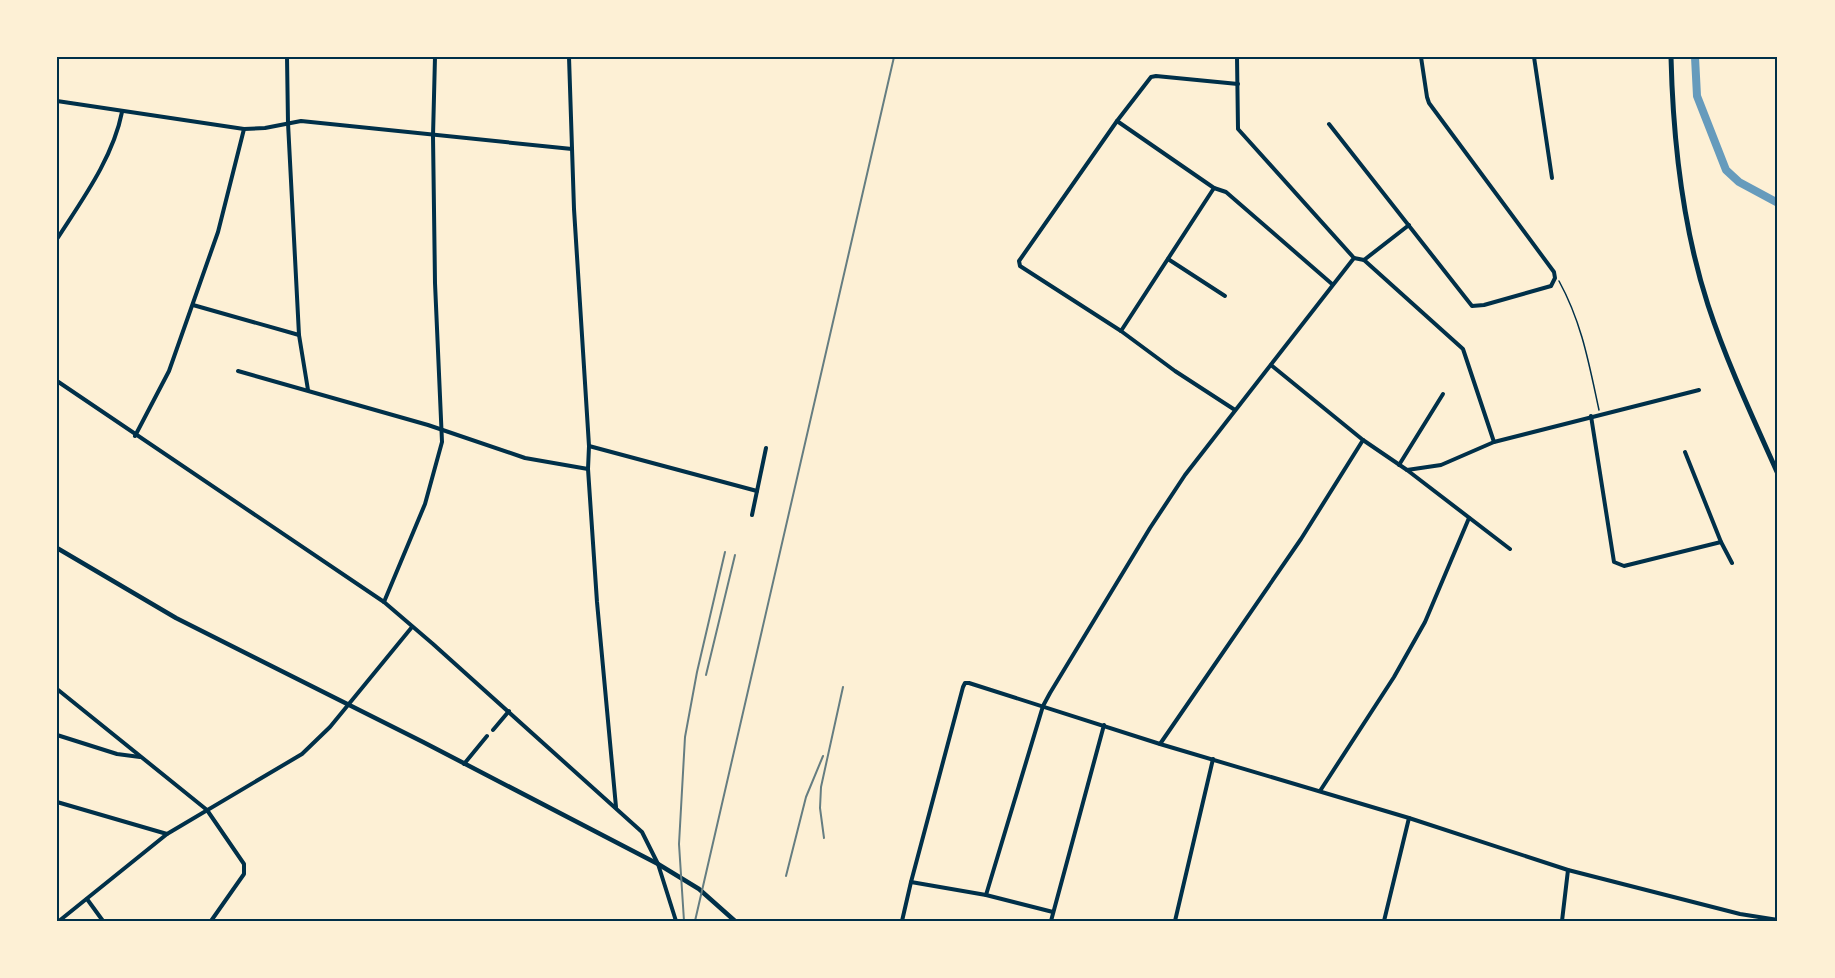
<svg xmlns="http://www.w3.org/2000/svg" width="1835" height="978" font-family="'Open Sans',sans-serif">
  <rect width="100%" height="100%" fill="#fdf0d5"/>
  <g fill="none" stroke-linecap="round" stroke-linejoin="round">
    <polyline stroke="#669bbc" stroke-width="8" points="1695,57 1697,96 1726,170 1739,182 1778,203"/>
    <path stroke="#003049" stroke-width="1.5" d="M 1559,281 C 1582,323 1589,364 1599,410"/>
    <g stroke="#003049" stroke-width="4">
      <polyline points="287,57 288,123 299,335 308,390"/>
      <polyline points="569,57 574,209 589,446 588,469 597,602 616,807"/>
      <polyline points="1534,57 1552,178"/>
      <polyline points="57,101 244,129 265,128 301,121 572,149"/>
      <polyline points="1117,121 1214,188 1226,192 1332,284"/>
      <polyline points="1329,124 1472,306 1484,305 1551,286 1555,278 1554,272 1429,103 1427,97 1421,57"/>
      <path d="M 57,239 C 82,200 113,158 122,112"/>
      <polyline points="1354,258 1364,260 1409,225"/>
      <polyline points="1168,259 1225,296"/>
      <polyline points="1364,260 1463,349 1494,442"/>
      <polyline points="193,305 299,335"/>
      <polyline points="1121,331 1214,188"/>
      <polyline points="1271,365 1363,440 1407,470 1510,549"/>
      <polyline points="238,371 428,425 525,458 588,469"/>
      <polyline points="57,381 384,602 433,644 642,832 658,864 676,921"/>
      <polyline points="1235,410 1175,371 1121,331 1020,266 1019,261 1117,121 1151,77 1156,76 1238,84"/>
      <polyline points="1591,416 1614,562 1624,566 1721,542"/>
      <polyline points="135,436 169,371 218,232 244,129"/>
      <polyline points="589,446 757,491"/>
      <polyline points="1685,452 1721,542 1732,563"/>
      <polyline points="1399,465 1443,394"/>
      <polyline points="1407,470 1441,465 1494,442 1699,390"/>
      <polyline points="752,515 766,448"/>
      <polyline points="384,602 425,504 442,442 435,283 433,136 435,57"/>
      <polyline points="57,689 207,810 244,864 244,874 211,921"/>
      <polyline points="493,730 509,711"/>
      <polyline points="57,735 117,754 140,757"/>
      <polyline points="1160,744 1301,539 1363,440"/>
      <polyline points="464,764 487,736"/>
      <polyline points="1320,791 1394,677 1425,622 1469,518"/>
      <polyline points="57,802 167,834"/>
      <polyline points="911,882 986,895 1053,912"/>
      <polyline points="986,895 1043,706 1050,693 1150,528 1185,475 1354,258 1238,129 1237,57"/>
      <polyline points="87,899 103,921"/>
      <polyline points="59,921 167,834 302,754 330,727 412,627"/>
      <polyline points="902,921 911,882 963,687 965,683 969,683 1160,744 1409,818 1568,870 1740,914 1778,920"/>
      <polyline points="1051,921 1104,725"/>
      <polyline points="1175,921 1213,759"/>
      <polyline points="1384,921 1409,818"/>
      <polyline points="1562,921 1568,870"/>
    </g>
    <polyline stroke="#003049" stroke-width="4.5" points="57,548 176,618 423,742 658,864 699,889 735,921"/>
    <path stroke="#003049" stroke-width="5" d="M 1671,57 C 1673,140 1682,225 1708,305 C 1727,363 1753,418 1778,474"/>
    <g stroke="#657d81" stroke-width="2">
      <polyline points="706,675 735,555"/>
      <polyline points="824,838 820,808 821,787 843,687"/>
      <polyline points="786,876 806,797 823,756"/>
      <polyline points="684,921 679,844 685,737 697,672 725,552"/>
      <polyline points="695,921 894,57"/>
    </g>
  </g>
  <rect width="1835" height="978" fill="none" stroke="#fdf0d5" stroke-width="117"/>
  <rect x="58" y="58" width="1718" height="862" fill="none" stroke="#003049" stroke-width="2"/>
</svg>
